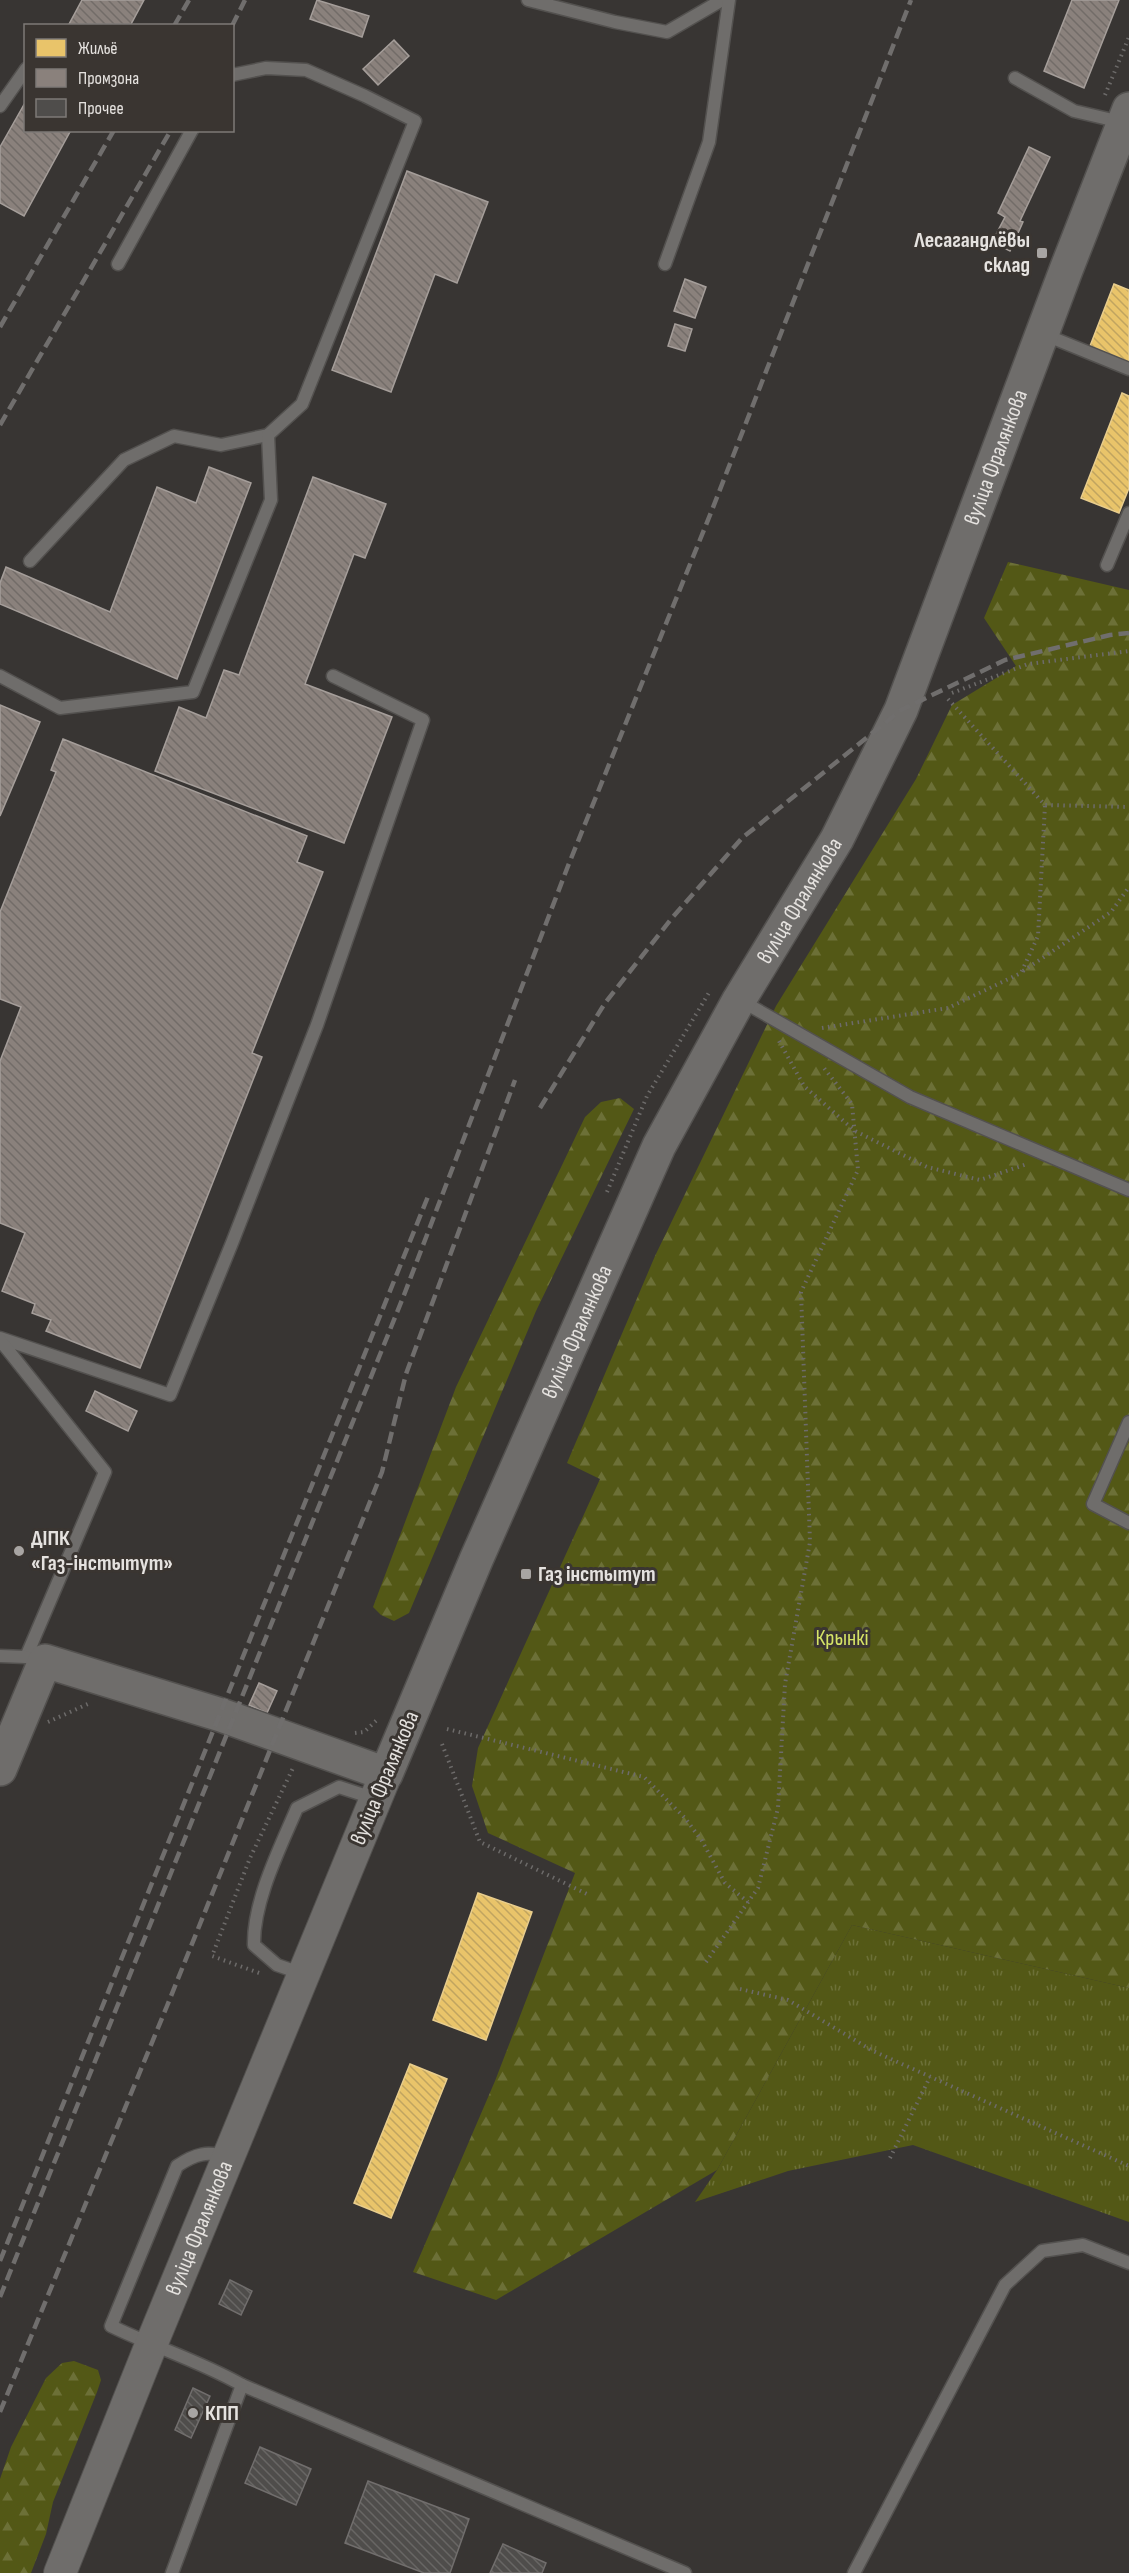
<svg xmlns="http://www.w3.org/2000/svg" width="1129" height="2573" font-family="'Sofia Sans Condensed',sans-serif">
  <defs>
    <pattern id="grass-tufts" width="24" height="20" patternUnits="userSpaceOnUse" patternTransform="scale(1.5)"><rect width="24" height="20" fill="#535816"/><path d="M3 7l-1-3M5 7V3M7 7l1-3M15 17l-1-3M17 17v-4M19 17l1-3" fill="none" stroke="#6c7037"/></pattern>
    <pattern id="forest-firs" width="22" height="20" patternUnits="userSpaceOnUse" patternTransform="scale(1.5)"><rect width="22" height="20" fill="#535816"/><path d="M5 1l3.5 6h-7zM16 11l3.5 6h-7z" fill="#6c7037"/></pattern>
    <pattern id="homes-back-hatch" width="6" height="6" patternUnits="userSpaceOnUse" patternTransform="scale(1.5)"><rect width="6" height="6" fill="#e9c46a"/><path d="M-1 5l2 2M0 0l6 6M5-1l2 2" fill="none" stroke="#c0a460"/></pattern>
    <pattern id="industry-back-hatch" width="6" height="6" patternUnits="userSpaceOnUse" patternTransform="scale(1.5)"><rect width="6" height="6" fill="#8a817c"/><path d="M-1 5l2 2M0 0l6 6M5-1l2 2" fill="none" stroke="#726c68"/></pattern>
    <pattern id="building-back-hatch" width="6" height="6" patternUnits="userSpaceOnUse" patternTransform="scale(1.5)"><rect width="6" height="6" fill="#4f4d4b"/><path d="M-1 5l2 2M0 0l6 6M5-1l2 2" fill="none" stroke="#686664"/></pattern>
  </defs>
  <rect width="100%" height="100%" fill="#383533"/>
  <polygon fill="url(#grass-tufts)" points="852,1925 1129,1988 1129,2222 913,2145 788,2171 695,2202 717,2170"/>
  <g fill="url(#forest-firs)">
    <polygon points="1008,562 1129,590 1129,1988 852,1925 717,2170 496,2300 413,2272 495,2081 575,1873 488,1833 472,1786 478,1748 600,1479 567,1463 655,1256 776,1006 916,779 952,705 1016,666 984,618"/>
    <polygon points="620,1098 634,1109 536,1311 409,1613 394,1621 381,1615 373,1607 456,1387 585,1117 601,1102"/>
    <polygon points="74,2361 98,2370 101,2380 97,2392 53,2502 46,2534 31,2573 0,2573 0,2479 11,2447 46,2378 62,2363"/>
  </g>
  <g fill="url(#homes-back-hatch)" stroke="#e8cd8d" stroke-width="1.5">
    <polygon points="1114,284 1129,290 1129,362 1090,346"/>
    <polygon points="1122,393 1129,396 1129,488 1119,513 1081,498"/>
    <polygon points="478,1893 532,1912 486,2040 433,2020"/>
    <polygon points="410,2064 447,2079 391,2218 354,2203"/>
  </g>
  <g fill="url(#industry-back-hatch)" stroke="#a59e9a" stroke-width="1.5">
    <polygon points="82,0 144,0 130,26 68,26"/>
    <polygon points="317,0 369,16 362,37 310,19"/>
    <polygon points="1072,0 1119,0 1084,88 1044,71"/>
    <polygon points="394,40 409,56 378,85 363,69"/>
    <polygon points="26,101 26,130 71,130 24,216 0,203 0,147"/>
    <polygon points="1029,147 1050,157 1020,221 1023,222 1010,251 992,242 1005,217 998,213"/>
    <polygon points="407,171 488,202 457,283 435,274 391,392 332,370"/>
    <polygon points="685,279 706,287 695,318 674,311"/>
    <polygon points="675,324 692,329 685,351 668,346"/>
    <polygon points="209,467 251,483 177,679 0,604 0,583 6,567 110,612 157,487 196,503"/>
    <polygon points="313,477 386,504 365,558 354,554 305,684 392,717 344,843 155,771 179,707 206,718 224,670 239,675"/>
    <polygon points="0,705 40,722 0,816"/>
    <polygon points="63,739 307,836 297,862 323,872 252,1053 262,1057 140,1368 46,1331 51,1320 32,1313 35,1304 2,1291 25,1233 0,1223 0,1061 21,1007 0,999 0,912 56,772 51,770"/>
    <polygon points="95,1391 137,1411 128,1431 86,1411"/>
    <polygon points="259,1683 277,1691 267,1713 249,1705"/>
  </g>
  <g fill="url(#building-back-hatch)" stroke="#716e6d" stroke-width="1.5">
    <polygon points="230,2280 252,2291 241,2315 219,2304"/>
    <polygon points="193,2388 210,2396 191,2438 175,2430"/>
    <polygon points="260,2447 311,2469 296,2505 245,2483"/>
    <polygon points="368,2481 469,2519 450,2573 424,2573 345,2543"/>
    <polygon points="503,2544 546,2563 542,2573 490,2573"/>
  </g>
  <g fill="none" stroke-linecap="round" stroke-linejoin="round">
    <defs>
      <g id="service">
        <polyline points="528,0 615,22 667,32 722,0"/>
        <polyline points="1015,78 1074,111 1121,122"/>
        <polyline points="0,106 26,69"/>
        <polyline points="118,264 192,130"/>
        <polyline points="665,264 709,142 729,0"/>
        <polyline points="1043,334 1129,369"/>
        <polyline points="30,561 124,460 174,436 221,445 268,435 302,404 415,121 365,96 306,70 266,68 232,75"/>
        <polyline points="1107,565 1129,513"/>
        <polyline points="0,676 60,708 193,692 271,500 268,435"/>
        <polyline points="740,1000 910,1097 1129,1190"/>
        <polyline points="0,1338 170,1395 232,1243 317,1025 423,720 333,676"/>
        <polyline points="0,1340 105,1472 26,1657 45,1661"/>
        <polyline points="1129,1422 1093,1504 1129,1523"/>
        <polyline points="0,1656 26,1657"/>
        <path d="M 303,1974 L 277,1965 L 254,1945 C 253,1901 280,1848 297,1808 L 339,1787 L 376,1799"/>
        <polyline points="242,2385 685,2573"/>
        <path d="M 172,2573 L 242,2385 C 200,2361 154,2347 111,2326 L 177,2166 C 195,2154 208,2150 228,2158"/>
        <polyline points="854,2573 1005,2285 1042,2251 1083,2245 1129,2263"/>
      </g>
      <g id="tertiary">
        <path id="s1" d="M 60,2573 L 151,2345 L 386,1774"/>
      </g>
      <g id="secondary">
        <path id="s2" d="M 0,1769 L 45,1661 L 221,1715 L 386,1774 L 476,1560 L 659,1146 L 739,1000 L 837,839 L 901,710 L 1066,270 L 1129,109"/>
      </g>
    </defs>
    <use href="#service" stroke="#53514f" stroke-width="15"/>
    <use href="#tertiary" stroke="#53514f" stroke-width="34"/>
    <use href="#secondary" stroke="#53514f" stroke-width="36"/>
    <g stroke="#6d6b6a" stroke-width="4" stroke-dasharray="1.5 4.5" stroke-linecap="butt">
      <polyline points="1105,95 1129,37"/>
      <polyline points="952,693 1028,664 1129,651"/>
      <polyline points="948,699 1045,805 1129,807"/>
      <polyline points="1023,971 1111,912 1129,887"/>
      <polyline points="822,1028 948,1008 1021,973 1038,936 1045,805"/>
      <polyline points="779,1041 804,1086 855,1131 927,1167 980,1180 1027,1164"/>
      <polyline points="607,1192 647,1096 710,991"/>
      <polyline points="48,1722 90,1703"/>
      <polyline points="447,1729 644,1777 685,1818 702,1841 725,1883 748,1902"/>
      <polyline points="355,1733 364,1732 378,1719"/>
      <polyline points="442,1744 480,1842 589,1895"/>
      <polyline points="706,1962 758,1888 778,1808 785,1684 810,1542 801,1292 858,1170 852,1104 824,1068"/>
      <polyline points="259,1973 212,1956 250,1858 293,1768"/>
      <polyline points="740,1989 788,2000 873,2051 1129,2166"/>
      <polyline points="890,2158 930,2077"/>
    </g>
    <use href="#service" stroke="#6f6d6b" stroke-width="12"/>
    <use href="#tertiary" stroke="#6f6d6b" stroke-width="32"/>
    <use href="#secondary" stroke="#6f6d6b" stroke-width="33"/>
    <g stroke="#706e6d" stroke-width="4.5" stroke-dasharray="12 6" stroke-linecap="butt">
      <polyline points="174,26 189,0"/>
      <polyline points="232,26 245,0"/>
      <polyline points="0,327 114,130"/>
      <polyline points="0,425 171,130"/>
      <polyline points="540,1108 605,1003 672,918 743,837 756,827 901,710 1005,660 1110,635 1129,633"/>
      <polyline points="0,2261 429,1194"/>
      <polyline points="0,2297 404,1295 568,866 712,510 911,0"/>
      <polyline points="0,2412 167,2006 382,1472 406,1374 515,1080"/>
    </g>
  </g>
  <g fill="#a8a5a3" stroke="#3a3531" stroke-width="2">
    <rect x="1036" y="247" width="12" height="12" rx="3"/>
    <circle cx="19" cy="1551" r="6"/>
    <rect x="520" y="1568" width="12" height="12" rx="3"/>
    <circle cx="193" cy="2413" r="6"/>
  </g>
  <g text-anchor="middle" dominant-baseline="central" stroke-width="6" stroke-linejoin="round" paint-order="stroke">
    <g font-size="22" font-weight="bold" fill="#e5e2df" stroke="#3a3531" text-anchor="start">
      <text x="1030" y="240" text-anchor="end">Лесагандлёвы<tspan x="1030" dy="25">склад</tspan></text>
      <text x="31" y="1538">ДІПК<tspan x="31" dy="25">«Газ-інстытут»</tspan></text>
      <text x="538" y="1574">Газ інстытут</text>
      <text x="205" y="2413">КПП</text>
    </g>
    <g font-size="22" fill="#e5e2df" stroke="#3a3531">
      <text stroke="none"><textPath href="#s2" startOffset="1930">вуліца Фралянкова</textPath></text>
      <text stroke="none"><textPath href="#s2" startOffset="1444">вуліца Фралянкова</textPath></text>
      <text stroke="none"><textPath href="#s2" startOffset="958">вуліца Фралянкова</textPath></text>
      <text transform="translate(385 1778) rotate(-67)">вуліца Фралянкова</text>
      <text stroke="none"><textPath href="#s1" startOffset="372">вуліца Фралянкова</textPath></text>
    </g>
    <g font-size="22" fill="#d6e466" stroke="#3a3531">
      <text x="842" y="1638">Крынкі</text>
    </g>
  </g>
  <rect x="24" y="24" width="210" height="108" fill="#3a3531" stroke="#7e7a77" stroke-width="1.5"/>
  <rect x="36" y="39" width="30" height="18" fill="#e9c46a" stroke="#7e7a77" stroke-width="1.5"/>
  <text x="78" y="54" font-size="18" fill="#e5e2df">Жильё</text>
  <rect x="36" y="69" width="30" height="18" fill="#8a817c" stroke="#7e7a77" stroke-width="1.5"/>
  <text x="78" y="84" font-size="18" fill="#e5e2df">Промзона</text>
  <rect x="36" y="99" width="30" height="18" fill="#4f4d4b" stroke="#7e7a77" stroke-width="1.5"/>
  <text x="78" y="114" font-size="18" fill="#e5e2df">Прочее</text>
</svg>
